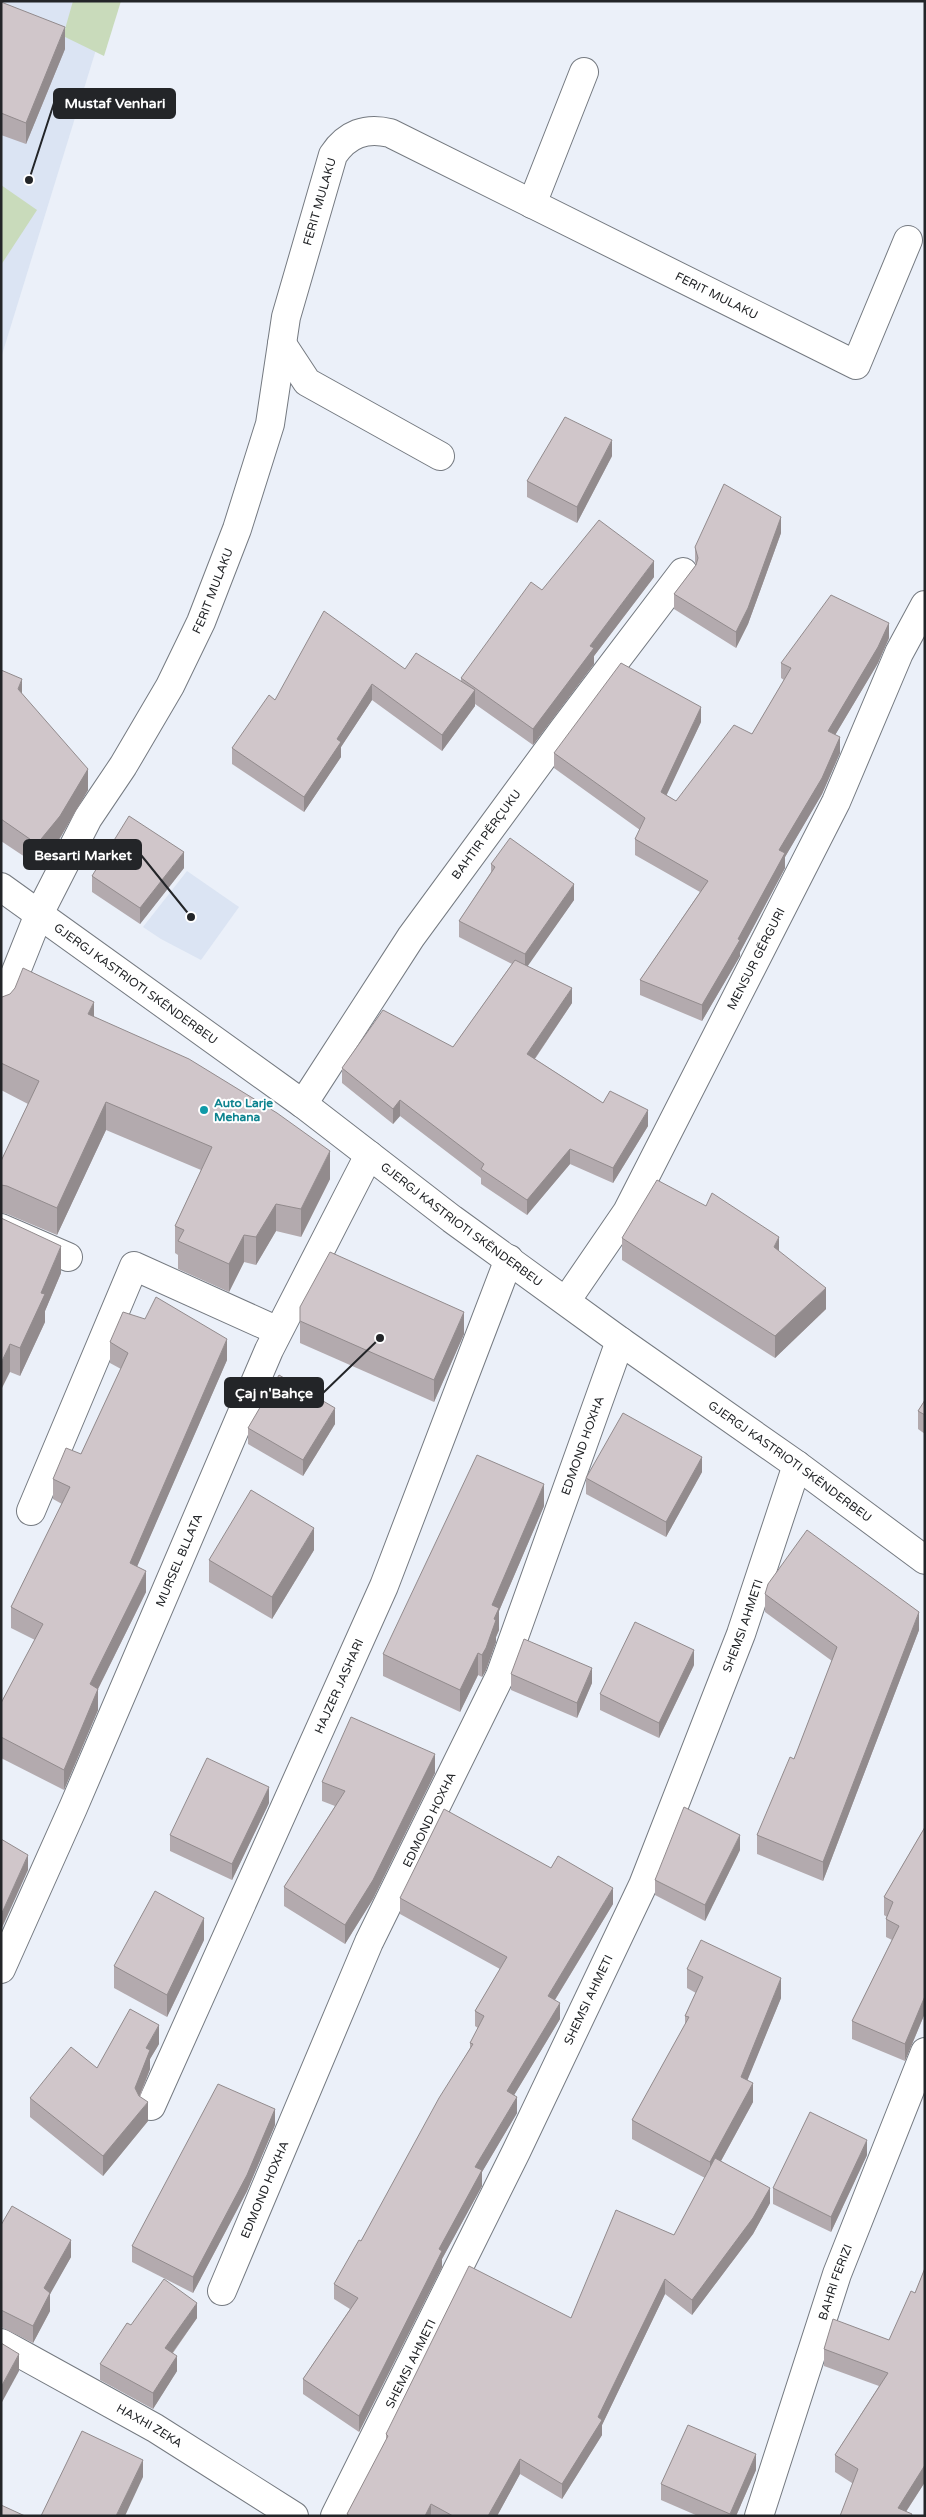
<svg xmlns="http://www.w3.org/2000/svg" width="926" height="2517" font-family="'Varela Round',sans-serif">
  <rect width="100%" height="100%" fill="#ebf0f9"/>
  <g fill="#dbe4f3">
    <polygon points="1,1 111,1 1,358"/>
    <polygon points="187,871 239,907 201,960 161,939 143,927"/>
  </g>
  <g fill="#c9dbbb">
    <polygon points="73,1 121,1 104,56 63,36"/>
    <polygon points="1,185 37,210 1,265"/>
  </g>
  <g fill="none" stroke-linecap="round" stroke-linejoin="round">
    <defs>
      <g id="minor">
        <polyline points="532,204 584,72"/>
        <polyline points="282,344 307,382 440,456"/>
        <path id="s1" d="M 1,887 L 303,1104 L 452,1219 L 620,1341 L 797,1465 L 925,1560"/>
        <path id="s2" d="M 1,1009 L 39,914 L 88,818 L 123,766 L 170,686 L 201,622 L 237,529 L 270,424 L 286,317 L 333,155 C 347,134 366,127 390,133 L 856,365 L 908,240"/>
        <path id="s3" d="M 303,1104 L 411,937 L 563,730 L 683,572"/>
        <polyline points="1,1228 68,1257"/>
        <path id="s4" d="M 566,1301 L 627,1212 L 836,802 L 899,653 L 925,605"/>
        <polyline points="31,1511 134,1266 278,1331"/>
        <path id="s5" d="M 1,1969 L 73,1808 L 269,1350 L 369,1155"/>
        <path id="s6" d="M 151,2106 L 384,1586 L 509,1259"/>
        <path id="s7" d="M 222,2291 L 369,1942 L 500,1676 L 620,1341"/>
        <path id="s8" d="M 1,2343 L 155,2428 L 294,2516"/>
        <path id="s9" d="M 335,2516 L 516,2152 L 643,1885 L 741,1634 L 797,1465"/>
        <path id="s10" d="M 759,2516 L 837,2274 L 925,2052"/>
      </g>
    </defs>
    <use href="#minor" stroke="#757a81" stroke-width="30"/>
    <use href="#minor" stroke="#fff" stroke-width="28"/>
  </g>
  <g fill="#b3aaae">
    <polygon points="1,2 65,49 26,144 1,135"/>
    <polygon points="612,456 577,523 527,497 527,481"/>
    <polygon points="781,533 748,624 736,648 674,609 674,594 696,565 695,562 695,547"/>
    <polygon points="654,577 594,656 594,664 533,745 475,704 475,706 442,751 372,700 341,747 341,757 304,812 232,764 232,748 275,700 405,669 461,681 461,678 542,590"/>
    <polygon points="889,638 878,663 835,735 840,753 822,794 785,857 785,868 740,952 740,956 702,1021 640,995 640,980 700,892 635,855 635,839 640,830 554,768 554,753 701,722 666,795 676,801 752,734 784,680 781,678 781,663"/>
    <polygon points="1,670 22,694 88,790 60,838 37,865 1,841"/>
    <polygon points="491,864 574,900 527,966 572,1003 535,1059 603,1103 648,1126 613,1183 570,1164 527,1215 481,1184 481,1178 400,1116 393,1124 342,1083 342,1068 453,1047 512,964 459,937 459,921 491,872"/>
    <polygon points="184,868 140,924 92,892 92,876"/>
    <polygon points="1,998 94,1017 330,1179 301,1237 276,1231 256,1265 244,1262 229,1292 178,1269 178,1255 175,1253 175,1226 201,1170 106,1130 57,1235 7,1214 1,1213 1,1161 28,1104 1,1090"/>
    <polygon points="1,1218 61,1273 45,1311 45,1322 20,1376 10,1372"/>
    <polygon points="622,1238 779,1251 826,1309 775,1358 622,1260"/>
    <polygon points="300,1307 464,1334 434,1402 300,1343"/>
    <polygon points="110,1342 227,1360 137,1566 146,1592 98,1689 98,1710 64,1790 1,1758 1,1703 35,1640 11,1628 11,1607 62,1504 53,1499 53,1479 81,1454 121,1369 110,1363"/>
    <polygon points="925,1400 925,1434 918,1429 918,1411"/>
    <polygon points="335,1424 303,1476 248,1444 248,1428"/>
    <polygon points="702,1472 666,1537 586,1494 586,1478"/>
    <polygon points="544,1506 499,1611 499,1630 496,1637 496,1642 486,1670 482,1677 478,1675 460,1712 383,1676 383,1654"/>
    <polygon points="314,1550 272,1619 209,1582 209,1560"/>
    <polygon points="765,1594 919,1630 823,1881 757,1854 757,1835 794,1759 832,1661 765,1612"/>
    <polygon points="694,1665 659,1738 600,1710 600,1694"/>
    <polygon points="511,1674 592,1683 577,1718 511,1690"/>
    <polygon points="435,1773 373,1899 345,1944 284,1906 284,1887 335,1806 322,1801 322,1782"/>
    <polygon points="269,1803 232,1880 170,1851 170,1835"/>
    <polygon points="925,1827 925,2013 905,2061 852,2039 852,2021 892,1940 886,1937 886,1919 887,1917 884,1915 884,1897"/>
    <polygon points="740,1850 705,1921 655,1895 655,1880"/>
    <polygon points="400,1898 613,1904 555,2000 560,2019 514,2095 517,2113 482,2172 482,2186 442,2259 442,2267 359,2432 303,2394 303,2379 350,2309 334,2299 334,2284 361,2241 470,2048 470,2043 478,2028 475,2026 475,2011 500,1969 400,1914"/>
    <polygon points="204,1940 167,2017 114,1988 114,1966"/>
    <polygon points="687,1969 781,1998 747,2080 753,2102 721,2161 770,2203 753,2234 692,2315 665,2294 602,2425 602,2435 562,2499 520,2474 497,2516 347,2516 347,2514 386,2441 386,2434 571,2318 674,2235 705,2178 632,2139 632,2120 685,2025 685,2016 696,1993 687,1988"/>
    <polygon points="159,2044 150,2059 150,2069 140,2097 148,2121 103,2176 30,2117 30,2098 97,2068"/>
    <polygon points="275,2125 247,2191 193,2293 132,2262 132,2246"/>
    <polygon points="867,2155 831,2232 773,2204 773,2188"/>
    <polygon points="1,2225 71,2257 50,2293 50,2311 33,2343 1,2327"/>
    <polygon points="925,2268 925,2482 906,2512 912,2516 852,2483 835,2472 835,2455 879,2386 824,2366 824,2349 889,2340 915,2293"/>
    <polygon points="197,2318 173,2353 177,2371 153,2409 100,2380 100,2364 131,2325"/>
    <polygon points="756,2470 736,2516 698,2516 661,2500 661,2484"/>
  </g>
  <g fill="#928b8d">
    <polygon points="65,27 65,49 26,144 26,123"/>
    <polygon points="612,440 612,456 577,523 577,507"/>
    <polygon points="781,517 781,533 748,624 736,648 736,632"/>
    <polygon points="654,561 654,577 594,656 594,664 533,745 533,729 590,646"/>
    <polygon points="889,623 889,638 878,663 828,747 828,731"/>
    <polygon points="22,679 22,701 18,689"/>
    <polygon points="372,684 372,700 341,747 341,757 304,812 304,797 337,739"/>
    <polygon points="475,690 475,706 442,751 442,735"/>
    <polygon points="701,707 701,722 661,807 661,792"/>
    <polygon points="840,737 840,753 822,794 785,857 785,868 740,952 740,956 702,1021 702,1005 738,939 779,850"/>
    <polygon points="88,769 88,790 60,838 37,865 37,844"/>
    <polygon points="184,852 184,868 140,924 140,908"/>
    <polygon points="574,884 574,900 525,970 525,954"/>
    <polygon points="572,988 572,1003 527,1070 527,1054"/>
    <polygon points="94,1002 94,1030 88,1014"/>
    <polygon points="400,1100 400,1116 393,1124 393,1109"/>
    <polygon points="106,1102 106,1130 57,1235 57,1208"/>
    <polygon points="648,1110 648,1126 613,1183 613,1168"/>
    <polygon points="570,1149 570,1164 527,1215 527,1200"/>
    <polygon points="330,1151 330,1179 301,1237 301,1209"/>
    <polygon points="276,1204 276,1231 256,1265 256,1237"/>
    <polygon points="244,1235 244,1262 229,1292 229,1264"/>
    <polygon points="779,1237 779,1259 774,1247"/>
    <polygon points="61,1246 61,1273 45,1311 45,1322 20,1376 20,1348 41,1293"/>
    <polygon points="826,1288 826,1309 775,1358 775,1336"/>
    <polygon points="464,1312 464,1334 434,1402 434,1380"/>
    <polygon points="227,1339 227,1360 130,1583 130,1563"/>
    <polygon points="10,1344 10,1372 1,1390 1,1363"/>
    <polygon points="335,1408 335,1424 303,1476 303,1460"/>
    <polygon points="702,1457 702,1472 666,1537 666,1522"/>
    <polygon points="544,1484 544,1506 499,1611 499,1630 496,1637 496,1642 486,1670 482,1677 482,1655 492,1605"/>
    <polygon points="314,1528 314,1550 272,1619 272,1597"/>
    <polygon points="146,1571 146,1592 90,1705 90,1684"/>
    <polygon points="919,1612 919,1630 823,1881 823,1862"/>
    <polygon points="694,1650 694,1665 659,1738 659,1723"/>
    <polygon points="478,1653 478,1675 460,1712 460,1690"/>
    <polygon points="592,1668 592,1683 577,1718 577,1703"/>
    <polygon points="98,1689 98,1710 64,1790 64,1770"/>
    <polygon points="435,1754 435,1773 373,1899 345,1944 345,1925"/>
    <polygon points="269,1787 269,1803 232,1880 232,1864"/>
    <polygon points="740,1835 740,1850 705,1921 705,1905"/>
    <polygon points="28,1855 28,1870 1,1930 1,1915"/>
    <polygon points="613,1888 613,1904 548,2011 548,1996"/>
    <polygon points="204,1918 204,1940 167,2017 167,1995"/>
    <polygon points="781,1978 781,1998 741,2096 741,2077"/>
    <polygon points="925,1996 925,2013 905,2061 905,2044"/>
    <polygon points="560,2003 560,2019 507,2107 507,2091"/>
    <polygon points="159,2025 159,2044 150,2059 150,2069 135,2107 135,2088 146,2048"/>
    <polygon points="753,2083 753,2102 710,2181 710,2162"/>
    <polygon points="517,2097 517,2113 482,2172 482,2186 442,2259 442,2267 359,2432 359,2416 439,2249 475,2167"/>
    <polygon points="148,2102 148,2121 103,2176 103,2156"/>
    <polygon points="275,2109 275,2125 247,2191 193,2293 193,2277"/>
    <polygon points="867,2140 867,2155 831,2232 831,2217"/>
    <polygon points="770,2188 770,2203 753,2234 692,2315 692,2300"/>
    <polygon points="71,2240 71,2257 44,2305 44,2288"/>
    <polygon points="665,2279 665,2294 602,2425 602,2435 562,2499 562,2484 598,2417"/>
    <polygon points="50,2293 50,2311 33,2343 33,2326"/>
    <polygon points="197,2303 197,2318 165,2363 165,2348"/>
    <polygon points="19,2354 19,2371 1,2404 1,2387"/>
    <polygon points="177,2356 177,2371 153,2409 153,2393"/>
    <polygon points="756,2454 756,2470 736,2516 730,2516 730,2514"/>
    <polygon points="520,2459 520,2474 497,2516 488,2516"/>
    <polygon points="143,2460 143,2477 125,2516 116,2516"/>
    <polygon points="925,2465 925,2482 903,2516 898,2508"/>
    <polygon points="431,2504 431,2516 425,2516"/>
  </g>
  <g fill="#d0c6ca" stroke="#928b8d">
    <polygon points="1,2 65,27 26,123 1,113"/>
    <polygon points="565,417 612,440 577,507 527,481"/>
    <polygon points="724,484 781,517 748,608 736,632 674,594 696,565 698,558 695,547"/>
    <polygon points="599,520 654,561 590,646 594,648 533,729 461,678 531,582 542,590"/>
    <polygon points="831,595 889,623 878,647 828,731 840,737 822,778 779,850 785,853 738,939 740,940 702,1005 640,980 708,881 635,839 645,818 554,753 621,663 701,707 661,792 676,801 734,725 752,734 791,668 781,663"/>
    <polygon points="324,611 405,669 416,653 475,690 442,735 372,684 337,739 341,742 304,797 232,748 269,695 275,700"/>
    <polygon points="1,670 22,679 18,689 88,769 60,816 37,844 1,819"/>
    <polygon points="129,816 184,852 140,908 92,876"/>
    <polygon points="510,838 574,884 525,954 459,921 495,867 491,864"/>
    <polygon points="515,960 572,988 527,1054 603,1103 610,1091 648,1110 613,1168 570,1149 527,1200 481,1169 484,1164 400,1100 393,1109 342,1068 383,1010 453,1047"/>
    <polygon points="23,968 94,1002 88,1014 189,1059 277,1113 330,1151 301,1209 276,1204 256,1237 244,1235 229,1264 178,1241 184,1230 175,1226 212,1147 106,1102 57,1208 7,1186 1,1185 1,1161 39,1081 1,1063 1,998 2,997 10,994 15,988"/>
    <polygon points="657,1180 706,1206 712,1193 779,1237 774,1247 826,1288 775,1336 622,1238"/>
    <polygon points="1,1218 61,1246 41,1293 45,1294 20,1348 10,1344 1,1363"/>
    <polygon points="330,1252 464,1312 434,1380 300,1321 300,1307"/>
    <polygon points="156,1297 227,1339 130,1563 146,1571 90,1684 98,1689 64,1770 1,1737 1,1703 43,1624 11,1607 70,1487 53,1479 66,1448 81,1454 128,1353 110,1342 123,1312 145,1319"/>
    <polygon points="279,1375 335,1408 303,1460 248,1428"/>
    <polygon points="925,1400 925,1415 918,1411"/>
    <polygon points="623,1413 702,1457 666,1522 586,1478"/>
    <polygon points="477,1455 544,1484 492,1605 499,1608 494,1619 496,1620 486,1648 482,1655 478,1653 460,1690 383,1654"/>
    <polygon points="251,1490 314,1528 272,1597 209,1560"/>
    <polygon points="807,1530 919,1612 823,1862 757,1835 790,1757 794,1759 837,1647 765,1594 768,1584"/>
    <polygon points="635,1622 694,1650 659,1723 600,1694"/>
    <polygon points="524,1639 592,1668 577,1703 511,1674"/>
    <polygon points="351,1717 435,1754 373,1880 345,1925 284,1887 345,1791 322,1782"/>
    <polygon points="207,1758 269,1787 232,1864 170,1835"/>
    <polygon points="684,1807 740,1835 705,1905 655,1880"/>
    <polygon points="444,1809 551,1868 558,1856 613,1888 548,1996 560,2003 507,2091 517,2097 475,2167 482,2170 439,2249 442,2251 359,2416 303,2379 358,2298 334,2284 359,2240 361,2241 439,2098 473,2044 470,2043 484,2016 475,2011 507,1957 400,1898"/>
    <polygon points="925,1827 925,1996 905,2044 852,2021 899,1926 886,1919 893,1902 884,1897"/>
    <polygon points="1,1839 28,1855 1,1915"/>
    <polygon points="155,1891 204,1918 167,1995 114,1966"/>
    <polygon points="701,1940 781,1978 741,2077 753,2083 710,2162 632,2120 689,2017 685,2016 703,1977 687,1969"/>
    <polygon points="130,2009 159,2025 146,2048 150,2050 135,2088 139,2096 148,2102 103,2156 30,2098 71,2047 97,2068"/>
    <polygon points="218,2084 275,2109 247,2175 193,2277 132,2246"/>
    <polygon points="810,2112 867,2140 831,2217 773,2188"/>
    <polygon points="715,2158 770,2188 753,2218 692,2300 665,2279 598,2417 602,2420 562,2484 520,2459 488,2516 453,2516 431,2504 425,2516 350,2516 347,2514 388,2436 386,2434 469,2266 571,2318 616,2210 674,2235"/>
    <polygon points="12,2206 71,2240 44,2288 50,2293 33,2326 1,2310 1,2225"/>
    <polygon points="925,2268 925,2465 898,2508 912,2514 911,2516 840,2516 858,2469 835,2455 888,2373 824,2349 833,2319 889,2340 911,2291 915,2293"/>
    <polygon points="164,2279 197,2303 165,2348 177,2356 153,2393 100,2364 127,2323 131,2325"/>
    <polygon points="1,2343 19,2354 1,2387"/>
    <polygon points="688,2425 756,2454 730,2514 661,2484"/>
    <polygon points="82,2431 143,2460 116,2516 41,2516"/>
    <polygon points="1,2505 25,2516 1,2516"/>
  </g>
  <circle fill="#0f9aa8" stroke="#fff" stroke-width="2" cx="204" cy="1110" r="5"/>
  <g text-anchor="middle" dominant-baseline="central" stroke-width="4" stroke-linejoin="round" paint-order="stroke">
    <g font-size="12" fill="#232528" stroke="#fff">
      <text stroke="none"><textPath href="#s2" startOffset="875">FERIT MULAKU</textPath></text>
      <text stroke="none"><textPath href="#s2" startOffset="1354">FERIT MULAKU</textPath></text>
      <text stroke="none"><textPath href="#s2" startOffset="470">FERIT MULAKU</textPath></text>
      <text stroke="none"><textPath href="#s3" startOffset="326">BAHTIR PËRÇUKU</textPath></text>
      <text stroke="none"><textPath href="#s4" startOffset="392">MENSUR GËRGURI</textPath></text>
      <text stroke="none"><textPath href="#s1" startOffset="166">GJERGJ KASTRIOTI SKËNDERBEU</textPath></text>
      <text stroke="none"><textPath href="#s1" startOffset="571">GJERGJ KASTRIOTI SKËNDERBEU</textPath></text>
      <text stroke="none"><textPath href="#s7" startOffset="920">EDMOND HOXHA</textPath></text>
      <text stroke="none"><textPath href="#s1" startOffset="976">GJERGJ KASTRIOTI SKËNDERBEU</textPath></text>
      <text stroke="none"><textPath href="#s5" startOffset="446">MURSEL BLLATA</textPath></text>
      <text stroke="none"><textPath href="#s9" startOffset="980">SHEMSI AHMETI</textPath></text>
      <text stroke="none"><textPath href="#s6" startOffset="460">HAJZER JASHARI</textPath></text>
      <text stroke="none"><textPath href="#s7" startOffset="515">EDMOND HOXHA</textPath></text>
      <text stroke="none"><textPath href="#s9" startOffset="575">SHEMSI AHMETI</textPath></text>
      <text stroke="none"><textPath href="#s7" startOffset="110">EDMOND HOXHA</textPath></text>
      <text stroke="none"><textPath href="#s10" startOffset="246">BAHRI FERIZI</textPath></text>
      <text stroke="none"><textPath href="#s9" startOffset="170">SHEMSI AHMETI</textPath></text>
      <text stroke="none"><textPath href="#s8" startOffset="170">HAXHI ZEKA</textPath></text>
    </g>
    <g font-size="12" font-weight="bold" fill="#0d838f" stroke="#fff" text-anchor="start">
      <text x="214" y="1103">Auto Larje<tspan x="214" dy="14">Mehana</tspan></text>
    </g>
  </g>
  <path fill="none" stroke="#232528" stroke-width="2" d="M29 180L54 103M191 917L141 855M380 1338L323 1393"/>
  <g fill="#232528" stroke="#fff" stroke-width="2">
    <circle cx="29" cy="180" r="5"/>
    <circle cx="191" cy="917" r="5"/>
    <circle cx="380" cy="1338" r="5"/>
  </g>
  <g fill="#232528" stroke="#232528" stroke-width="2">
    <rect x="54" y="89" width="121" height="29" rx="5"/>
    <rect x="24" y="840" width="117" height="29" rx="5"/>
    <rect x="225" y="1378" width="98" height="29" rx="5"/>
  </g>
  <g font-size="14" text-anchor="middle" font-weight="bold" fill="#fff">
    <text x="115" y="108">Mustaf Venhari</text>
    <text x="83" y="860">Besarti Market</text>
    <text x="274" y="1398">Çaj n'Bahçe</text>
  </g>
  <rect width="926" height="2517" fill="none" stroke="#232528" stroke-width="5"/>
</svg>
